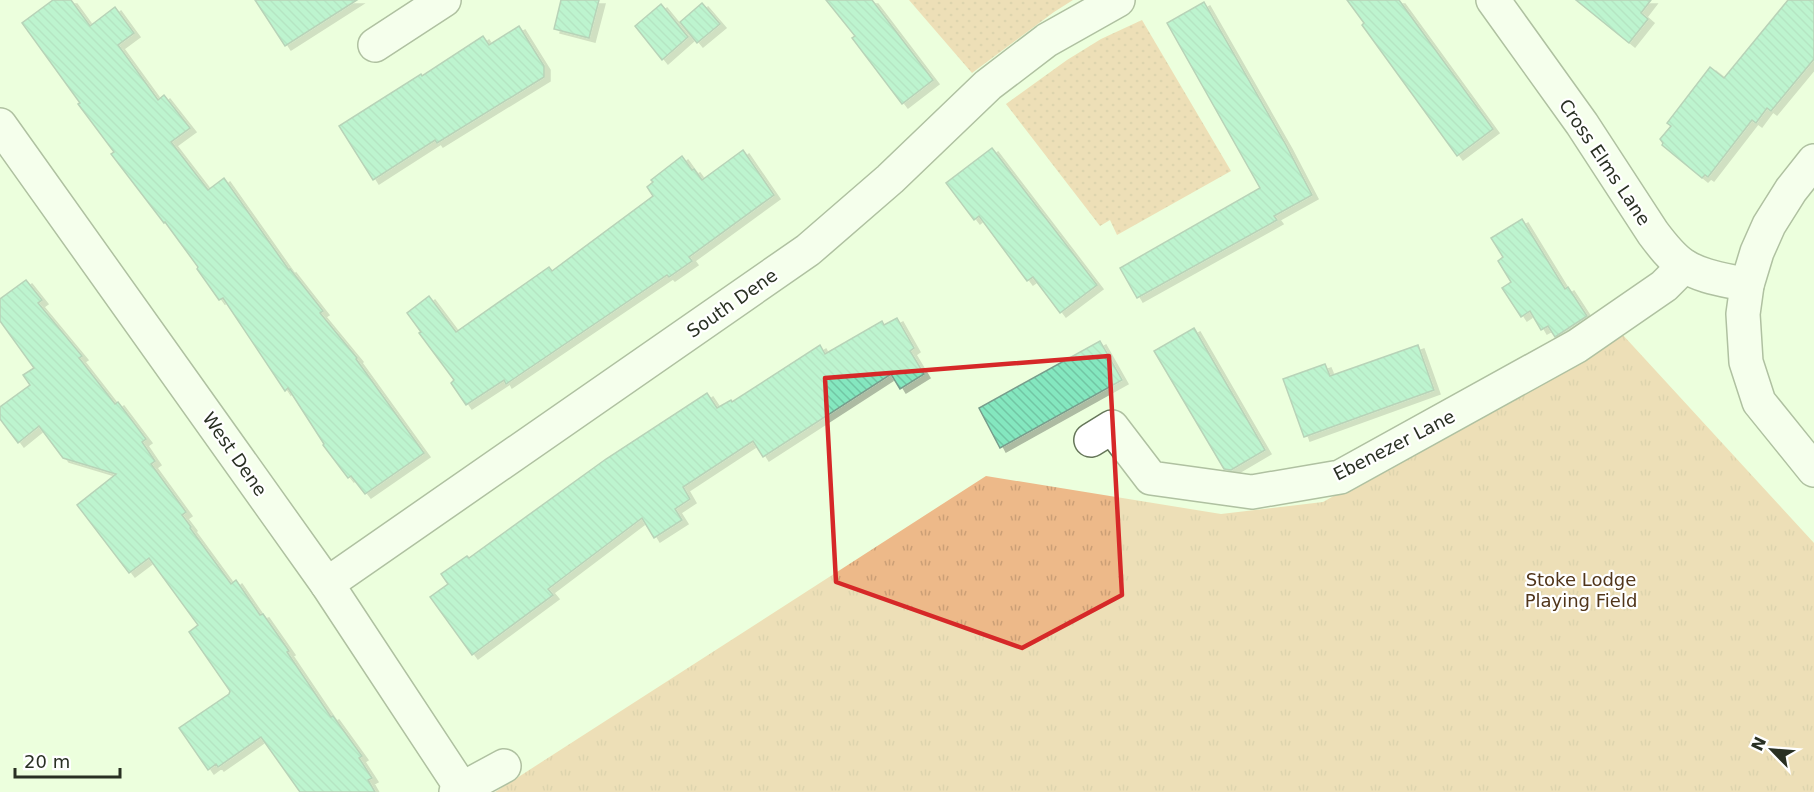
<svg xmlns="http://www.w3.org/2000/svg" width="1814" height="792" font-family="'DejaVu Sans',sans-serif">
  <defs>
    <pattern id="grass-dots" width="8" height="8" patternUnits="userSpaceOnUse" patternTransform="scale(1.5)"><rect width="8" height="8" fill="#edb989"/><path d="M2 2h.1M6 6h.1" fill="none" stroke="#cb9f76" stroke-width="1.8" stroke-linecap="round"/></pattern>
    <pattern id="park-tufts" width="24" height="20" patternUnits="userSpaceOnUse" patternTransform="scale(1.5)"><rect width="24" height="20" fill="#edb989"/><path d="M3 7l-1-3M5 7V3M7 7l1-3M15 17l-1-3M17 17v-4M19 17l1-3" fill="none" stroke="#cb9f76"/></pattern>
    <pattern id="building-back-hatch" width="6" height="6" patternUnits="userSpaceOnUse" patternTransform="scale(1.5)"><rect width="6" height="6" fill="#84e7bf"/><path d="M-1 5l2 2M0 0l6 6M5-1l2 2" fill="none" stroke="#72c6a4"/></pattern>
    <filter id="shadow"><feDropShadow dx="6" dy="4" stdDeviation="0" flood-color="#0004"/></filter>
  </defs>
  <rect width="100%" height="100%" fill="#ecffdd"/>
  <g fill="url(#grass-dots)">
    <polygon points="909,0 1073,0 1054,12 972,73"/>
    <polygon points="1142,20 1231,171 1117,235 1110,220 1100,226 1006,104 1067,60 1101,39"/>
  </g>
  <polygon fill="url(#park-tufts)" points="1622,334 1814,543 1814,792 495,792 986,476 1221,514 1323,502"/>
  <g fill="url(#building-back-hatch)" stroke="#789d8c" stroke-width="1.5" filter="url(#shadow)">
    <polygon points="53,0 71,0 90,26 115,7 134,33 118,45 158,100 164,95 190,128 171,142 208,190 224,178 289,270 290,269 323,311 320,313 357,358 356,359 424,453 365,494 351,476 348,478 323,445 324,444 288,388 285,391 223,298 219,300 197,269 198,267 165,222 164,223 111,154 114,152 78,104 80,103 22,23"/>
    <polygon points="255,0 357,0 285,46"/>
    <polygon points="561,0 599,0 589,38 554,29"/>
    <polygon points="826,0 872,0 933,80 902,104 852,38 855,36"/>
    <polygon points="1347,0 1399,0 1493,129 1457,156 1362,25 1364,23"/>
    <polygon points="1576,0 1651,0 1641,13 1648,19 1629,43"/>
    <polygon points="1788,0 1814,0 1814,59 1771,111 1767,108 1756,123 1752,120 1708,177 1705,175 1702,178 1662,145 1663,143 1660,139 1671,126 1667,123 1710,67 1724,78"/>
    <polygon points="1204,2 1286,145 1312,195 1274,216 1277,220 1137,298 1120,268 1260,188 1167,23"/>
    <polygon points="702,3 720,24 697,43 680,22"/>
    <polygon points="661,4 688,37 662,60 635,26"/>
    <polygon points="519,26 544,66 544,77 437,143 435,140 373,180 339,126 421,74 422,76 483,36 489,45"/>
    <polygon points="992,148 1097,285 1060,313 1033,277 1027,281 979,216 974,220 946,183"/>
    <polygon points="743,150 774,195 689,257 692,261 669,277 667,275 506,384 504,380 466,405 451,383 454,380 419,333 421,332 407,313 429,296 456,332 549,267 552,271 653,196 647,187 653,182 651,180 682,156 692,170 694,169 702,180"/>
    <polygon points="1522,219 1565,289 1568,287 1587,316 1555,337 1548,326 1541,330 1530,311 1521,317 1502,288 1511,282 1498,261 1503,257 1491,238"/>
    <polygon points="26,280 42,300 38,303 82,356 79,358 115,404 118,402 146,439 142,442 155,461 151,464 186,512 182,515 191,527 190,528 231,584 236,580 260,615 263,614 289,651 287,652 331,717 333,716 362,756 359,758 372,778 368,780 375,792 300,792 261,737 218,767 216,764 208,770 179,728 229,694 230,691 189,632 198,625 149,558 129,573 77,505 116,474 63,458 39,426 18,443 0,419 0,407 30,385 23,375 34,368 0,321 0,299"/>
    <polygon points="897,318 914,348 910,351 924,374 900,389 891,374 763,457 753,441 683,487 690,499 675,509 682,520 654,538 642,518 548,589 553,595 472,655 430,597 448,584 441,574 467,556 469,558 606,459 707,393 717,408 731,400 732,402 820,345 825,354 882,321 884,325"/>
    <polygon points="1194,328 1265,450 1231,470 1224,469 1154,351"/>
    <polygon points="1100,341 1122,380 1000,448 979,408"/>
    <polygon points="1418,345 1434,390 1304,437 1283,379 1325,364 1330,376"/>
  </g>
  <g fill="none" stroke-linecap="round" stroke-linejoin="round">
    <defs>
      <g id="minor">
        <path d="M 1493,0 L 1582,124 L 1653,233 C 1662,245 1671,257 1683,265 C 1701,277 1726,280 1747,285"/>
        <polyline points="375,45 444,0"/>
        <polyline points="0,125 327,584 462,789"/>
        <polyline points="1091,440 1112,427 1151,478 1252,492 1340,477 1577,346 1664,286 1684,266"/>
        <polyline points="327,584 808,250 890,179 988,85 1047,40 1118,0"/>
        <polyline points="456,792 504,766"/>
      </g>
      <polyline id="major" points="1814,161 1791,190 1769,225 1757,252 1747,285 1743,314 1746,362 1759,402 1814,470"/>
    </defs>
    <use href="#minor" stroke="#657659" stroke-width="36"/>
    <use href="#major" stroke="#657659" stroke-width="36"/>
    <use href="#minor" stroke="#fff" stroke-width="33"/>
    <use href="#major" stroke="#fff" stroke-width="33"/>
  </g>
  <path d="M0 0H1814V792H0ZM 1109,356 L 1122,595 L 1022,648 L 836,582 L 825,378 Z" fill="#ecffdd" fill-opacity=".55" fill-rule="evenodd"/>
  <path fill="none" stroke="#d62828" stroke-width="4.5" stroke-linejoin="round" d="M 1109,356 L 1122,595 L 1022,648 L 836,582 L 825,378 Z"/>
  <g text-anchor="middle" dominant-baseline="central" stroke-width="4.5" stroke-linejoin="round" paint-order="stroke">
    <g font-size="18" fill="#293023" stroke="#fff">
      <text transform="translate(1605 162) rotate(56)">Cross Elms Lane</text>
      <text transform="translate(732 303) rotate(-35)">South Dene</text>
      <text transform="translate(1394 445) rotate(-27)">Ebenezer Lane</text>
      <text transform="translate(235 454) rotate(55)">West Dene</text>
    </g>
    <g font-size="18" fill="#50351a" stroke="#fff">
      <text x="1581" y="579">Stoke Lodge<tspan x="1581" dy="21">Playing Field</tspan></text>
    </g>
  </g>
  <g transform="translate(1772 750) rotate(295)" stroke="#ffffff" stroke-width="4.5" paint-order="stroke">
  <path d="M0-4.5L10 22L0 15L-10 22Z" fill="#293023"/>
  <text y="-9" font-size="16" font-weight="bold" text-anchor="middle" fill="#293023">N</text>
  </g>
  <path d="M15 768v9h105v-9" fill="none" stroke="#293023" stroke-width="3"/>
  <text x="24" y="768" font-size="18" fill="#293023" stroke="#ffffff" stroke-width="4.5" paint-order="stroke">20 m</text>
</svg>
